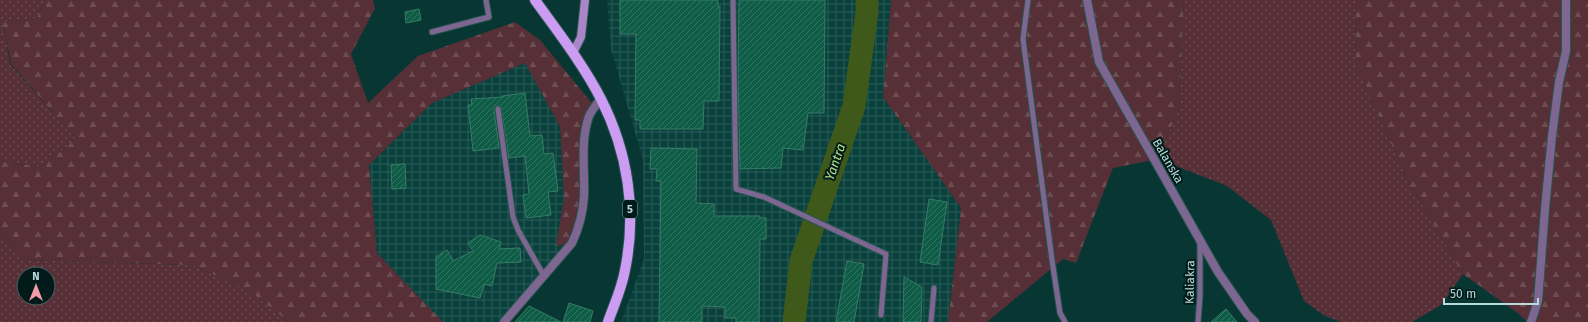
<svg xmlns="http://www.w3.org/2000/svg" width="1588" height="322" font-family="'Fira Sans',sans-serif">
  <defs>
    <pattern id="industrial-grid" width="8" height="8" patternUnits="userSpaceOnUse"><rect width="8" height="8" fill="#0a413d"/><path d="M0 4h8M4 0v8" fill="none" stroke="#2b5c58"/></pattern>
    <pattern id="grass-dots" width="8" height="8" patternUnits="userSpaceOnUse"><rect width="8" height="8" fill="#572f36"/><path d="M2 2h.1M6 6h.1" fill="none" stroke="#6d4d52" stroke-width="1.8" stroke-linecap="round"/></pattern>
    <pattern id="forest-firs" width="22" height="20" patternUnits="userSpaceOnUse"><rect width="22" height="20" fill="#572f36"/><path d="M5 1l3.5 6h-7zM16 11l3.5 6h-7z" fill="#6d4d52"/></pattern>
    <pattern id="building-hatch" width="6" height="6" patternUnits="userSpaceOnUse"><rect width="6" height="6" fill="#0e5c46"/><path d="M-1 1l2-2M0 6l6-6M5 7l2-2" fill="none" stroke="#2f7360"/></pattern>
  </defs>
  <rect width="100%" height="100%" fill="#073633"/>
  <g fill="url(#industrial-grid)">
    <polygon points="607,0 891,0 883,97 961,208 948,322 621,322 644,259 643,160 611,49"/>
    <polygon points="525,63 560,127 564,198 556,246 572,243 504,322 443,322 377,253 369,165 432,103"/>
  </g>
  <g fill="url(#grass-dots)" fill-rule="evenodd">
    <polygon points="0,0 45,0 37,18 3,23 10,64 76,139 42,167 0,161"/>
    <polygon points="1184,0 1355,0 1356,66 1408,181 1463,274 1441,305 1412,322 1341,322 1325,316 1304,301 1271,220 1227,186 1158,159 1179,108"/>
    <path d="M 0,233 L 24,260 L 192,265 L 248,290 L 284,318 L 287,322 L 0,322 ZM 24,274 L 48,274 L 48,298 L 24,298 Z"/>
  </g>
  <g fill="url(#forest-firs)">
    <polygon points="45,0 373,0 375,8 351,54 368,103 418,56 515,22 540,40 595,107 590,115 584,195 572,243 556,246 564,198 560,127 525,63 432,103 369,165 377,253 443,322 287,322 284,318 248,290 192,265 24,260 0,233 0,161 42,167 76,139 11,64 3,23 37,18"/>
    <polygon points="891,0 1184,0 1179,108 1158,159 1113,168 1076,263 1063,259 987,322 948,322 961,208 883,97"/>
    <polygon points="1355,0 1588,0 1588,322 1527,322 1519,314 1463,274 1408,181 1356,66"/>
  </g>
  <g fill="none" stroke-linecap="round" stroke-linejoin="round">
    <polyline stroke="#3f591b" stroke-width="23" points="794,322 801,261 854,106 867,12 867,0"/>
  </g>
  <g fill="url(#building-hatch)" stroke="#367c65">
    <polygon points="620,0 718,0 718,7 720,6 719,101 704,101 703,129 640,129 640,120 635,120 636,34 620,34"/>
    <polygon points="739,0 825,0 824,113 808,113 803,150 783,148 781,168 740,169 738,77"/>
    <polygon points="419,9 421,20 406,23 405,12"/>
    <polygon points="525,93 530,136 542,135 544,154 553,153 558,191 548,192 551,215 526,218 523,195 529,194 525,156 509,158 501,107 497,105 494,109 499,148 473,151 468,105 472,105 471,99 503,97 502,96"/>
    <polygon points="651,148 697,149 696,203 714,204 714,216 760,216 760,218 766,218 766,239 760,239 759,322 736,322 736,318 725,318 725,307 702,306 702,322 659,322 661,181 656,181 657,169 650,169"/>
    <polygon points="405,164 406,188 392,189 391,165"/>
    <polygon points="929,199 947,202 938,265 920,262"/>
    <polygon points="480,235 501,242 499,249 520,248 521,262 497,263 492,286 484,284 480,298 436,289 436,257 447,250 453,261 473,251 468,243"/>
    <polygon points="847,261 864,264 854,322 836,322"/>
    <polygon points="904,277 922,287 921,322 903,322"/>
    <polygon points="569,303 593,311 590,322 563,322"/>
    <polygon points="529,306 561,322 515,322"/>
    <polygon points="1226,309 1237,322 1211,322"/>
  </g>
  <g fill="none" stroke-linecap="round" stroke-linejoin="round">
    <defs>
      <g id="lane">
        <polyline points="733,0 736,189 764,197 886,254 881,315"/>
        <polyline points="1028,0 1023,39 1052,260 1060,313 1065,322"/>
        <polyline points="432,32 489,17 486,0"/>
        <polyline points="498,109 513,217 518,230 544,276"/>
        <polyline points="931,322 934,288"/>
        <polyline points="1198,322 1200,296 1200,243"/>
      </g>
      <g id="street">
        <polyline points="1087,0 1099,62 1218,272 1247,314 1255,322"/>
        <path d="M 504,322 L 572,243 C 579,228 583,212 584,196 C 585,169 580,142 589,116 C 592,110 597,104 601,98"/>
        <polyline points="1531,322 1538,301 1545,209 1552,136 1559,82 1566,51 1566,0"/>
      </g>
      <polyline id="secondary" points="573,53 581,37 585,0"/>
      <path id="primary" d="M 535,0 C 558,32 583,64 601,99 C 628,152 637,212 625,270 C 622,288 614,305 608,322"/>
    </defs>
    <use href="#lane" stroke="#275451" stroke-width="7"/>
    <use href="#street" stroke="#275451" stroke-width="10"/>
    <use href="#secondary" stroke="#275451" stroke-width="10"/>
    <use href="#primary" stroke="#275451" stroke-width="12"/>
    <use href="#lane" stroke="#7d6791" stroke-width="5"/>
    <use href="#street" stroke="#7d6791" stroke-width="8"/>
    <use href="#secondary" stroke="#aa85c8" stroke-width="8"/>
    <use href="#primary" stroke="#cc9cf3" stroke-width="10"/>
  </g>
  <g text-anchor="middle" dominant-baseline="central" stroke-width="4" stroke-linejoin="round" paint-order="stroke">
    <rect fill="#021b1a" stroke="#81a2a0" stroke-width="1" x="623" y="200" width="14" height="18" rx="3"/>
    <g font-size="11" font-weight="bold" fill="#b7dcd9">
      <text x="630" y="209">5</text>
    </g>
    <g font-size="12" fill="#b7dcd9" stroke="#021b1a">
      <text transform="translate(1168 161) rotate(60)">Balanska</text>
      <text transform="translate(1190 282) rotate(-89)">Kaliakra</text>
    </g>
    <g font-size="13" font-style="italic" fill="#b8e188" stroke="#021b1a">
      <text transform="translate(835 162) rotate(-71)">Yantra</text>
    </g>
  </g>
  <g transform="translate(36 286)"><circle r="19" fill="#021b1a" stroke="#4a6866"/>
  <path d="M0-3L7 15L0 10L-7 15Z" fill="#f39aa9"/>
  <text y="-6" font-size="11" font-weight="bold" text-anchor="middle" fill="#b7dcd9">N</text>
  </g>
  <path d="M1444 298v6h94v-6" fill="none" stroke="#b7dcd9" stroke-width="2"/>
  <text x="1450" y="298" font-size="12" fill="#b7dcd9" stroke="#021b1a" stroke-width="3" paint-order="stroke">50 m</text>
</svg>
